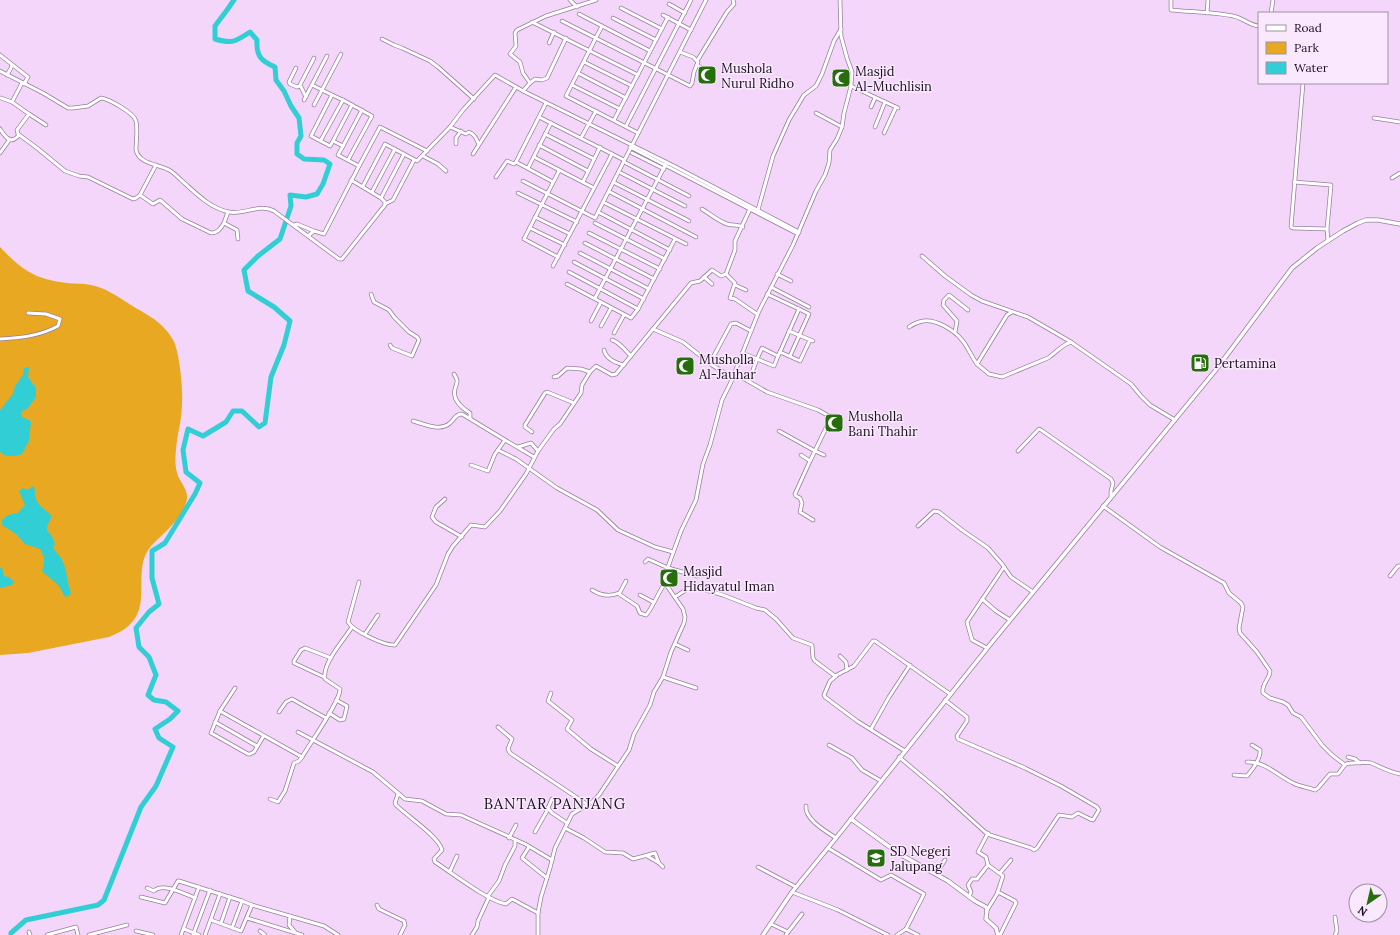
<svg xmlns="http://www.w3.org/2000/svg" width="1400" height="935" font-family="Lora,serif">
  <rect width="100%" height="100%" fill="#f3d6fa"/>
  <path fill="#e8a822" d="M 0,247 C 22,270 34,279 67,283 C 74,284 83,283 91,285 C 104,287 120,298 131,305 C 142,312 157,319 165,329 C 169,333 173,339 175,344 C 180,359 183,389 182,404 C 182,416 179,428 177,440 C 176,451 174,462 177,473 C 179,481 188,489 187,498 C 185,517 163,533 151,546 C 127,575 163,617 109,637 L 28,653 L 0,655 Z"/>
  <g fill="#32ced5">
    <path d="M 29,367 L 28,377 L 36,388 L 36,397 L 28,408 L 21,412 L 22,417 L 31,421 L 29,441 L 22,454 C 14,456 7,458 0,452 L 0,410 L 13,394 L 15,386 L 23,375 L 24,368 Z"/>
    <path d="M 33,486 C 36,490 34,494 36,499 C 38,506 47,511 52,516 C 41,537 51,527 55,544 L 53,547 C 55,552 60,555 62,560 C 67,570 67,583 71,593 L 69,596 L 65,597 L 59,586 L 42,571 C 45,562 45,557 40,549 L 25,544 L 16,534 L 2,525 L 2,520 L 8,515 L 18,513 L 25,505 L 19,491 L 23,488 L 28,490 Z"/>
    <polygon points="0,568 2,568 4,576 9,577 14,582 12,585 0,588"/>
  </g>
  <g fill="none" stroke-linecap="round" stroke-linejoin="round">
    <path stroke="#32ced5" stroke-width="5" d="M 11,935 L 11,933 L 26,920 L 98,905 L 104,900 L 141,807 L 156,786 L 173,747 L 159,738 L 155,729 L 170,719 L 178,711 L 166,702 L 154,700 L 148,695 L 156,675 L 149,657 L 139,647 L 136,628 L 149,612 L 159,604 L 152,578 L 152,551 L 165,543 L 195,494 L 200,483 L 186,472 L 183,450 L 188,429 L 203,436 L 226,422 L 233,411 L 242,411 L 259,427 L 265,423 L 271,377 L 284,345 L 290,321 L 274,307 L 248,291 L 244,270 L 258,256 L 280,239 L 291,206 L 290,195 L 306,197 L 317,194 L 323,184 L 330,164 L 324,160 L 304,159 L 297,154 L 297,143 L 301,136 L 299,118 L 291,106 L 284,91 L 276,80 L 275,67 C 261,61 256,56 257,40 L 250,32 C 235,42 232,44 215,39 L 215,26 L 227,10 L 234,0"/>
    <defs>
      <g id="minor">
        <polyline points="570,0 577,7"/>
        <path d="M 1171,0 L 1171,10 C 1191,12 1213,12 1233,16 C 1243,18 1249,25 1259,26"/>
        <polyline points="669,4 685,13"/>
        <polyline points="621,8 662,29"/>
        <polyline points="1207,13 1208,0"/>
        <polyline points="1271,13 1273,0"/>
        <polyline points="579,14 650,51"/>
        <polyline points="663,15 691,30"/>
        <polyline points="613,18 656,40"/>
        <polyline points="562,21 690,86 692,83 694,72 698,62 693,57 680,52"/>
        <polyline points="532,22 638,75"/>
        <polyline points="602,26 566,96 638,133"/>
        <polyline points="382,39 394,45 402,48 430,61 438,67 474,99"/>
        <polyline points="549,43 554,32"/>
        <polyline points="0,55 28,77 24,84"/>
        <polyline points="697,61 727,12 734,4 733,0"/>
        <polyline points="584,62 632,86"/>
        <polyline points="697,65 706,71"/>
        <polyline points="296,68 289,82 290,84 297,87 300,86"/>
        <path d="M 0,71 L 43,93 L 68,108 L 73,108 L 88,106 L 101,98 C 109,99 134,113 136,121 C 138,130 136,141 136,150 C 139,164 158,164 169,170 C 173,172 177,176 181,180 C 195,192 209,208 229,212 C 244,215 260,203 274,211 L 339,259 L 342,259 L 385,205 L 385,202 L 381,198 L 351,180"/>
        <polyline points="578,73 626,98"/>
        <polyline points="7,75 11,68 12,65"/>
        <polyline points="530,83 523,73 520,62 510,54 516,46 515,33 517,30 546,16 596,0"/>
        <polyline points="1303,83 1291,227 1293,228 1327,229"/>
        <polyline points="312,85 322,90 314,105"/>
        <polyline points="572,85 620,109"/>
        <polyline points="851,86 898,108"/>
        <polyline points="523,91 530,83 535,79 542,80 547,78 566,38"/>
        <polyline points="306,97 300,85 314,58"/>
        <polyline points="1,98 12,102 29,114 17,130 18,134 37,148 65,171 79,176 88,177 133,199 136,198 140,195 156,165"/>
        <polyline points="304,100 327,56"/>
        <polyline points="12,102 22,83"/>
        <polyline points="871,107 875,98"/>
        <polyline points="816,113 842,127"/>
        <polyline points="29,114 46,125"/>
        <polyline points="539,117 624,160"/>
        <polyline points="1374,118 1400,122"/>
        <polyline points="614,120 668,17"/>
        <polyline points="626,126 691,0"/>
        <path d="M 450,127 L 466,134 L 469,132 C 477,136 475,138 479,144"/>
        <polyline points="875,127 885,102"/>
        <path d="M 0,129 C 5,136 10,146 19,135"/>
        <polyline points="884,133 896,107"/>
        <polyline points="545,134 594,159"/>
        <polyline points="581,138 596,111"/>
        <polyline points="321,140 343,100 332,95"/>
        <polyline points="333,141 352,105 343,100"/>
        <polyline points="456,144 456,138 461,131"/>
        <polyline points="539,145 588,171"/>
        <polyline points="343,146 362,110"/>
        <polyline points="630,147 798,234"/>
        <polyline points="0,153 10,139"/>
        <polyline points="632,153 664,169"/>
        <polyline points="473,154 516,87"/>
        <polyline points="423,156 438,164 446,171"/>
        <polyline points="534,157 594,188"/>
        <polyline points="348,160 372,116 352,105"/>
        <polyline points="516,162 546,103"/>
        <polyline points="626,163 689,196"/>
        <polyline points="359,166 380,127 427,151"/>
        <polyline points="528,168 551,123"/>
        <polyline points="621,173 685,206"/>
        <polyline points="496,177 507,161 514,164 516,162 553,182"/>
        <polyline points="1392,178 1400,173"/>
        <polyline points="523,181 595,218 706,0"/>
        <polyline points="583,182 600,147"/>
        <polyline points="1294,182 1331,185 1327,229 1328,241"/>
        <polyline points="615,183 689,221"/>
        <polyline points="363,186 385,144 417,161 450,127 463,110 495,75 525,92 674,166 799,232"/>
        <polyline points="372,192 395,149"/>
        <polyline points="610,192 696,237"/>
        <polyline points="518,193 577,222"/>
        <path d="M 140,195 L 153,204 L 160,200 L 167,206 L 182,219 L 211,233 C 218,233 221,228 224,223"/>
        <polyline points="381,198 404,154"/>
        <polyline points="605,203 686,244"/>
        <polyline points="385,204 393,200 414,160"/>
        <path d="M 702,209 C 710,214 718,221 727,224 C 733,226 737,224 743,227"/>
        <polyline points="758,210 773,156 789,120 804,95 816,86 822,74 834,41 841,29"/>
        <polyline points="228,212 224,223 237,230 238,239"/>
        <polyline points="600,213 670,250"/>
        <polyline points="535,217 570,234"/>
        <polyline points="595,223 665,259"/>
        <polyline points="294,225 297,224 314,231"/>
        <polyline points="530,228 565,245"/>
        <polyline points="589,233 660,269"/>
        <polyline points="308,236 314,231 324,234 359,166 338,155 343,146 333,141 330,146 311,136 332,95 322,90 341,54"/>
        <polyline points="585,243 654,279"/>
        <polyline points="580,253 649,289"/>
        <polyline points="922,256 945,276 971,295 982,301 1028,317 1071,342 1131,384 1141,396 1150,405 1175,420"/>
        <polyline points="558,257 524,239 559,171"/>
        <polyline points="574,262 644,299"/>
        <polyline points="553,266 612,154"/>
        <polyline points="569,272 638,309"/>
        <polyline points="726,274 735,283 730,298 735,299 757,314"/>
        <polyline points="777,274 791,281"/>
        <polyline points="704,277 712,284"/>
        <polyline points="567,284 631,318 638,309 675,239"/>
        <polyline points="735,285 746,290"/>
        <polyline points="771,287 809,307"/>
        <polyline points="371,294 374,302 389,310 394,317 409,332 417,337 419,340 412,356 392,348 390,345"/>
        <polyline points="767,294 799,309 780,352"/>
        <polyline points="595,298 666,164"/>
        <polyline points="591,321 601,302"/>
        <polyline points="601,326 611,308"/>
        <path d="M 909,327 C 913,324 918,322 923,321 C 936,319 954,330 962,340 C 968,347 971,356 977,364 L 1007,315 L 1012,312"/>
        <polyline points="653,329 691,283 700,281 712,270 721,276 726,274 735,250 735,241 750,209"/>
        <polyline points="789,331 813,341"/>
        <polyline points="955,332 957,321 943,305 944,300 949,295 968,310"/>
        <polyline points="614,333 624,315"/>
        <path d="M 0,339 C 20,338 40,336 58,326 L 60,319 L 46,314 L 28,313"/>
        <path d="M 612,340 C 620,342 625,351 631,356"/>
        <path d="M 604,350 C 606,359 616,363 624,365"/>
        <polyline points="742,353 757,359 762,348 778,356 780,352 800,361 810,340"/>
        <polyline points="790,356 809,314 799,309"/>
        <polyline points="710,363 731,324 736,323 751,331"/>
        <path d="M 977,364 L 989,374 L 1002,377 L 1048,358 C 1057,352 1060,346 1071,342"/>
        <polyline points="734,373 767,392 818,410 829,416 828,424 810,461 795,494 796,496 800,498 802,503 800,512 813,520"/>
        <path d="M 454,374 C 459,382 457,381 455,389 C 452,400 462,408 470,413 L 470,418"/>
        <polyline points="554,377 558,376 567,368 581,369 590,372"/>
        <polyline points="750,378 757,359 774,366 778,356"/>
        <polyline points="829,416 835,416 839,420"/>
        <path d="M 413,421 C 424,424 440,432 450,423 C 454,420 455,414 462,414 L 505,440"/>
        <polyline points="779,431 815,451 824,455"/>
        <polyline points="532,432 525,427 525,425 545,393 547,392 574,403"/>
        <polyline points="518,447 531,443 538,451"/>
        <polyline points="498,450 516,459 557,488 597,510 618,530 655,547 673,552"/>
        <polyline points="1018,451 1037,431 1039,429 1041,430 1111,479 1113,483 1111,491 1111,496"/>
        <polyline points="801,455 810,461"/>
        <polyline points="471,465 488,471 495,454 505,440 534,457"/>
        <polyline points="445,499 436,507 432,517 436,522 462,537"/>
        <path d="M 1103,506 L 1160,547 L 1224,583 L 1229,593 L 1241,603 L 1243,607 L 1239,628 L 1240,633 L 1257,652 L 1270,671 C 1270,679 1261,684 1263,693 L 1270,698 L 1283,702 L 1288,705 L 1293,713 L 1301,717 L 1322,745 L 1332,755 L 1345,765"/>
        <polyline points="918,526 934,511 939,512 962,530 988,548 1002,564 1011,577 1033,592"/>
        <polyline points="645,562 648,559 668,568 697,576"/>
        <polyline points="1390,576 1398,566 1400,566"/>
        <path d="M 626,581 L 619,594 L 637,606 L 640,613 L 646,615 C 651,611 659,591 665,583"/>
        <path d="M 359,582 L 348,622 C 353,631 385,646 395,645 L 436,585 L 448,554 L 453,546 L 471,525 L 485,527 L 500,511 L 526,474 L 538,451 L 554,429 L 560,424 L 581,393 L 582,385 L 590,372 L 596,366 L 612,375 L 616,374 L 653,329 L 683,342 L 712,365 L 733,378"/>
        <path d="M 592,590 C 600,595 610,597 619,593"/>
        <polyline points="640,595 653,602"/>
        <polyline points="675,597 692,586 723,595 756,608 765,610 776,619 793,638 812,645 813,658 815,661 835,676 854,666 873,641 875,641 950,694"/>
        <polyline points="982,599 996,611 1010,620"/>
        <polyline points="365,634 378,615"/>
        <polyline points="675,644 688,650"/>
        <polyline points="987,648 972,640 967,622 1004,567"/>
        <polyline points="840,656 846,662 847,670"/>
        <polyline points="836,676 830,681 824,695 825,697 857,721 905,751"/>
        <polyline points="324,677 294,663 294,661 301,650 305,648 331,658"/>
        <polyline points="663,677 696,688"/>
        <polyline points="235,688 220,711 211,733 248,754 250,754 254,752 263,737"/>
        <polyline points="551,693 548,701 572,720 567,729 591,749 618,766"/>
        <polyline points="220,711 302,757"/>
        <polyline points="279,712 286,702 292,699 326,718"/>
        <polyline points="329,713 340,720 344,719 347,706 336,700"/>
        <polyline points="215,722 257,746"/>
        <polyline points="498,727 512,739 508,749 510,753 588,805"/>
        <polyline points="871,729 889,697 910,665"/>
        <polyline points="298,732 373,772 405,799 422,801 446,814 461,815 472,820 525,844 552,860"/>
        <polyline points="829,745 852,758 862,770 881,781"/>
        <polyline points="899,757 942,793 985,832 990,835 1031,848 1034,850 1037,848 1059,815 1072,817 1078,813 1090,819 1093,820 1099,810 1097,807 1061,786 1025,768 958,739 957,736 967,721 967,717 945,700"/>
        <polyline points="1348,757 1355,759 1360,763"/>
        <path d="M 1247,762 C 1265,761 1278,776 1293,783 C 1300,787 1308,787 1315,790 L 1318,788 L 1330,774 L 1338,774 C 1341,771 1343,766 1346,764 C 1348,763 1369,762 1371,763 C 1381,767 1389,772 1400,774"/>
        <path d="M 1234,775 L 1247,776 C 1253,769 1261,759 1260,750 L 1252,745"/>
        <path d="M 398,794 L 395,803 L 396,805 C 407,816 439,837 442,850 L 434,859 L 435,862 C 452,873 488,901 506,904 L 512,899 L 514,900 L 538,913"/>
        <path d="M 270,799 L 278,802 L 285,791 L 294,763 L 299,761 L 302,757 C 309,745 341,700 340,689 L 325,679 C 322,663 344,640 352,627"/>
        <polyline points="552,799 548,808 552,813 567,823"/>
        <path d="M 806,806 C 804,819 827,832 836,838"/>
        <polyline points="565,828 584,838 605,852 623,853 633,859 655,853 659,863 663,867"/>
        <polyline points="535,832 548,809"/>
        <polyline points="509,838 516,825"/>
        <polyline points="529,847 522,858 547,878"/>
        <polyline points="828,848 881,880 891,875 924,894 906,929"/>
        <polyline points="647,856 659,863"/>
        <polyline points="758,867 796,887"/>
        <polyline points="450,871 457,856"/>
        <polyline points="1000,873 1011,860"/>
        <polyline points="936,874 945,860"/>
        <path d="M 147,888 L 154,891 C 162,882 185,894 195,898"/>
        <polyline points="792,892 838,910 888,935"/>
        <polyline points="998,892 1015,901 1016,903 1000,935"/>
        <polyline points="488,896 499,881 505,865 515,846 515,840"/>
        <polyline points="141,897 165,903 178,881 179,881 242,901 252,905 324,926 338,935"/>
        <polyline points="969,897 971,892 968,885 972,879 977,879 988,865"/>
        <polyline points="377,905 379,909 404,921 405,925 400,935"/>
        <polyline points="987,910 997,894 1003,876 988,865 986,857 978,852 988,833"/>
        <polyline points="290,916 289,925 295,932"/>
        <polyline points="247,918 302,935"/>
        <polyline points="211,920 241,931 252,905"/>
        <polyline points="221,923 230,897"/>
        <polyline points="771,924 788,932 786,935"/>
        <polyline points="232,928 242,901"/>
        <polyline points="184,929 199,935"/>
        <polyline points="136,931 153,935"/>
        <polyline points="260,931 265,935"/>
        <polyline points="29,932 30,935"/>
        <polyline points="788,932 802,914"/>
        <polyline points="47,935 76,927 78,935"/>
        <polyline points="89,935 127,925"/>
        <polyline points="181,935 199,887"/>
        <polyline points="193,935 210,890"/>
        <polyline points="205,935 220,894"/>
        <polyline points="472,935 477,927 478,921 489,897"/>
        <polyline points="538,935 538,913 541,897 550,868 555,848 572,814 592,802 599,795 629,750 634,734 650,705 654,692 663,677 671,652 684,623 685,617 683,609 665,583 664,578 681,531 696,500 703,464 710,445 722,400 731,382 759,311 793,245 816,191 825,175 829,163 830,150 837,139 842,127 844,113 851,86 852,72 847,58 841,36 840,0"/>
        <polyline points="897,935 906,929 918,935"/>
        <polyline points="1335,935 1337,931 1335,917"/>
      </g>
      <g id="tertiary">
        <polyline points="851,819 898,853 948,881 975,901 986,907 987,910 986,919 996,928 998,935"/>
        <polyline points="763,935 792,892 836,838 993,641 1215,371 1292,268 1317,248 1343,231 1358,223 1366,220 1378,220 1400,224"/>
      </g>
    </defs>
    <use href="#minor" stroke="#987e9f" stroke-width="4.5"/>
    <use href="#tertiary" stroke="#987e9f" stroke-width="5"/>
    <use href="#minor" stroke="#fff" stroke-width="3"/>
    <use href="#tertiary" stroke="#fff" stroke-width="3.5"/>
  </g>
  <defs>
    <symbol id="mosque-square" viewBox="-11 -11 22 22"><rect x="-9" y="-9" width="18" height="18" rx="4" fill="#266e0c" stroke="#f9e8fe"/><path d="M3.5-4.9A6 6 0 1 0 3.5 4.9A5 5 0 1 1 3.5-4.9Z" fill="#fff"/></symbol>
    <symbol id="fuel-square" viewBox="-11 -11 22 22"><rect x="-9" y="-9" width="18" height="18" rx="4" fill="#266e0c" stroke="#f9e8fe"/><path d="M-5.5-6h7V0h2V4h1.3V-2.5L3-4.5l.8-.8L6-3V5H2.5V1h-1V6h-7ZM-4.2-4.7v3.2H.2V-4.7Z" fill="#fff"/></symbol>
    <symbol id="school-square" viewBox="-11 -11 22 22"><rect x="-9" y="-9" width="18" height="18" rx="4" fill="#266e0c" stroke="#f9e8fe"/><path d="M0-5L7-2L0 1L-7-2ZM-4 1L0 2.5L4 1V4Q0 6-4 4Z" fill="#fff"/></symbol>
  </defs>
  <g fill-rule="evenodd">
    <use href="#mosque-square" x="696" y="64" width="22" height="22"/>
    <use href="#mosque-square" x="830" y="67" width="22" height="22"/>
    <use href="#fuel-square" x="1189" y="352" width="22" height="22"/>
    <use href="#mosque-square" x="674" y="355" width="22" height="22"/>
    <use href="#mosque-square" x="823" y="412" width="22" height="22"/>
    <use href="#mosque-square" x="658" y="567" width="22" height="22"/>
    <use href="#school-square" x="865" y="847" width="22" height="22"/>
  </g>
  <g text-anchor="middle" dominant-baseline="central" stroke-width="3" stroke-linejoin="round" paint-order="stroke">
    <g font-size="13" fill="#1b111e" stroke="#f9e8fe" text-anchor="start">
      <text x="721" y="68">Mushola<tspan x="721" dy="15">Nurul Ridho</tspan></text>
      <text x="855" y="71">Masjid<tspan x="855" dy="15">Al-Muchlisin</tspan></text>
      <text x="699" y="359">Musholla<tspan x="699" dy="15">Al-Jauhar</tspan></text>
      <text x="1214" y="363">Pertamina</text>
      <text x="848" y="416">Musholla<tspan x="848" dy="15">Bani Thahir</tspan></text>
      <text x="683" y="571">Masjid<tspan x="683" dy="15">Hidayatul Iman</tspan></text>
      <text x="890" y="851">SD Negeri<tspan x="890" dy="15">Jalupang</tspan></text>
    </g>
    <g font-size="15" letter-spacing="1" fill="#1b111e" stroke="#f9e8fe">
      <text x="555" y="803">BANTAR PANJANG</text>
    </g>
  </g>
  <rect x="1258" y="12" width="130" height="72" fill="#f9e8fe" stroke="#a092a4"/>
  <rect x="1266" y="25" width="20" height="6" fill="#ffffff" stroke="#a092a4"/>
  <text x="1294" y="32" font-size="12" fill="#1b111e">Road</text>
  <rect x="1266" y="42" width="20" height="12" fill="#e8a822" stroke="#a092a4"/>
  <text x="1294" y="52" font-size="12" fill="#1b111e">Park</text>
  <rect x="1266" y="62" width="20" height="12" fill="#32ced5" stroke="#a092a4"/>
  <text x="1294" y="72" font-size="12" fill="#1b111e">Water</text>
  <g transform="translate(1368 903) rotate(214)"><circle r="19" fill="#f9e8fe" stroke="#a092a4"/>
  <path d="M0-3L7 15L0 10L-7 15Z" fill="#266e0c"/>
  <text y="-6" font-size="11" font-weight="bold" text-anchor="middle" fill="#1b111e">N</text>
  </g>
</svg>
